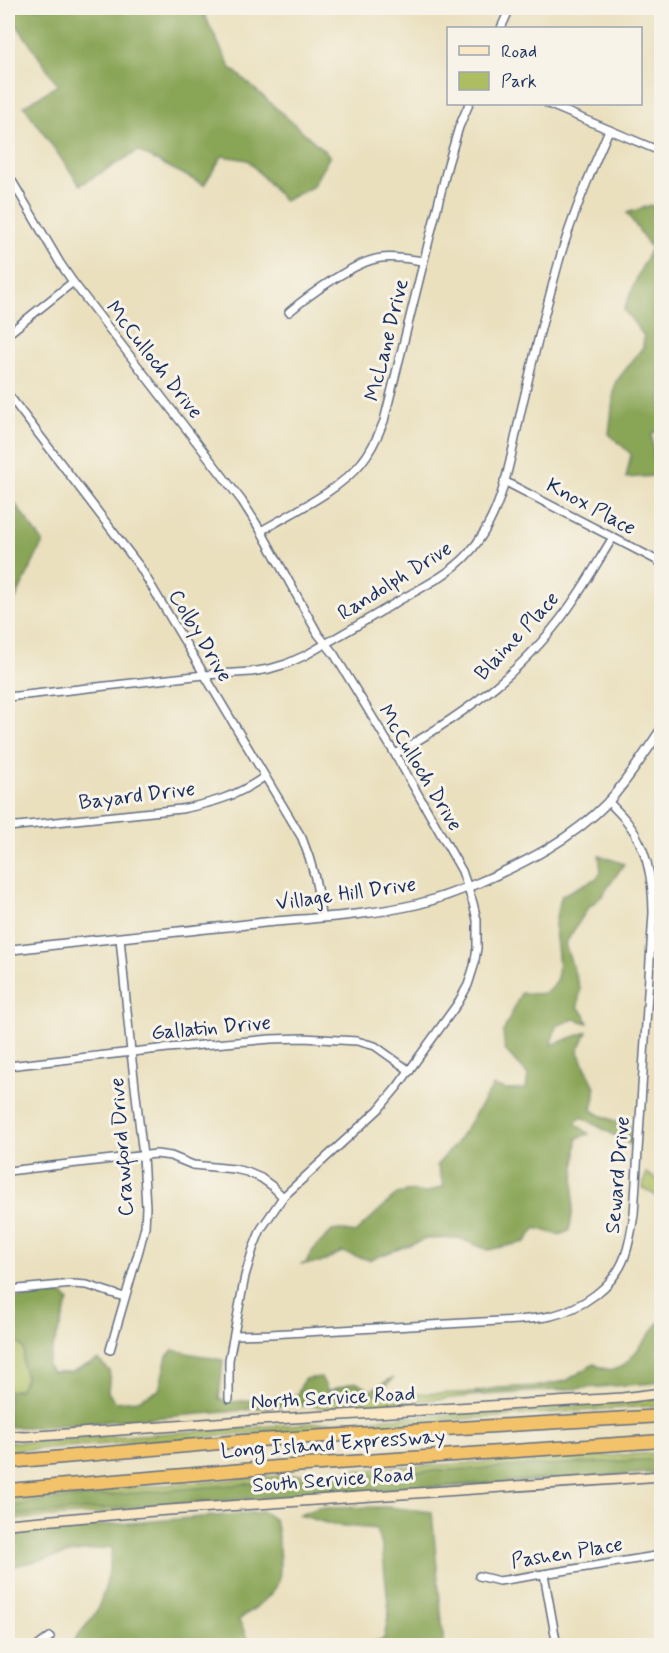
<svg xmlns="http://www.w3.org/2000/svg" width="669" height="1653" font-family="Mynerve,sans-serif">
  <rect width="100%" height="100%" fill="#f7f3e8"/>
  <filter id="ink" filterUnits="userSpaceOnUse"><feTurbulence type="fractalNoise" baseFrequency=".0167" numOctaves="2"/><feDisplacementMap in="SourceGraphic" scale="12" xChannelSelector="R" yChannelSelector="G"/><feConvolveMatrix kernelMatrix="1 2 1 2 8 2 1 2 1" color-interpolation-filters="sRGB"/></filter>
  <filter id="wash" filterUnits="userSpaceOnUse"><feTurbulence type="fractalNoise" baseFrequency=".008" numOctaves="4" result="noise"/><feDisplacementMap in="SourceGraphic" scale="24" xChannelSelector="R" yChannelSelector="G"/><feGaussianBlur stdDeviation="1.35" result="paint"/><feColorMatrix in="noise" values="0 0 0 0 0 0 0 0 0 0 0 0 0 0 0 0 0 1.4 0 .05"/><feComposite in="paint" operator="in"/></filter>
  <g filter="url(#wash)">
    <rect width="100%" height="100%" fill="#eae0be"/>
    <g fill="#acbe61" stroke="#647660" stroke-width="1.5">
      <polygon points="646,1173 661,1182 661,1199 643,1188"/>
      <polygon points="8,1335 11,1335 24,1349 23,1366 26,1379 19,1390 8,1391"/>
      <polygon points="472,1393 483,1395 330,1409 314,1406 282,1405 379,1394"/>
      <polygon points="661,1399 661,1405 8,1451 8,1442 38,1442 558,1407"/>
      <polygon points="661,1453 661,1472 8,1520 8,1500 21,1498 138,1487 384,1468"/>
    </g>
    <g fill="#89a557" stroke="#526a5a" stroke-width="1.5">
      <polygon points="8,8 201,8 230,67 330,156 312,187 284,201 248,160 222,156 204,185 138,151 80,185 24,106 58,85 8,12"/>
      <polygon points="651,205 662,215 661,431 652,433 655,476 626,478 631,454 609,434 615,383 643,347 644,336 624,310 639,273 651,248 627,213"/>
      <polygon points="8,494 43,542 8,615"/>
      <path d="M 599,855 L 624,864 L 602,896 L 588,908 L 565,944 L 580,989 L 578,1007 L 585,1015 L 588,1023 L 574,1019 L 556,1026 L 551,1045 L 587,1032 L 578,1052 L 595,1087 L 595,1096 L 592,1110 L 600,1115 L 630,1127 L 631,1145 L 582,1117 L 575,1123 L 589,1134 L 577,1138 L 572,1216 L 569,1231 L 559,1235 L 536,1228 L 525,1242 L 488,1250 L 459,1238 L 426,1239 L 369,1260 L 342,1252 L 320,1263 L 300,1264 L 306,1263 C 312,1247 321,1243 332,1231 L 340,1230 L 355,1233 L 397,1194 L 412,1191 L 426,1193 L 444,1186 L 437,1165 L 457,1142 L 493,1086 L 507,1090 L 526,1089 L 528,1075 L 505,1050 L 503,1032 L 521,993 C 529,993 542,996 549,990 C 566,977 555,945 555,927 C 555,916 559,905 562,895 L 597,878 L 601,872 Z"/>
      <polygon points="63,1294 69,1301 47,1365 52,1372 71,1372 98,1360 110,1371 108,1392 115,1402 138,1400 159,1390 167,1356 173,1350 223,1360 219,1399 233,1402 297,1395 304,1379 321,1377 328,1391 355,1382 371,1390 394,1377 379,1394 226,1412 38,1427 8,1427 8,1391 19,1390 26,1378 23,1366 24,1349 11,1335 8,1335 8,1299"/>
      <path d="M 661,1320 L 661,1377 L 655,1383 L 483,1395 L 474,1392 L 497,1388 L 539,1386 L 566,1381 L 594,1364 C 602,1369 611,1372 621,1367 C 630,1362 652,1330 661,1320 Z"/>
      <polygon points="661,1459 661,1472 191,1502 8,1516 8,1507 38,1501 351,1475"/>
      <polygon points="387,1507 432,1512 444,1645 361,1645 384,1639 389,1612 382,1546 377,1529 333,1525 299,1515 318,1508"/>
      <path d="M 264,1512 L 275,1520 C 278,1532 283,1575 277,1585 C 268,1601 252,1609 239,1620 L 251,1645 L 277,1644 L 298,1645 L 71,1645 C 77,1635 87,1626 94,1615 C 106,1594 110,1571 112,1547 L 81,1551 L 8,1567 L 8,1533 Z"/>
    </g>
  </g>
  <g filter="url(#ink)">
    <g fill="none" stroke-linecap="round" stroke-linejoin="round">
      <defs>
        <g id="minor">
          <polyline points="653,8 662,11"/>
          <polyline points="501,28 510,8"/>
          <polyline points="548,104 662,152"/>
          <polyline points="8,174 60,263 73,282 242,501 261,531 318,634 334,654 395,754 462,871 473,903 477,920 477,948 474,966 468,985 458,1003 398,1086 378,1110 283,1197 261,1229 253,1249 245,1276 229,1360 229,1399"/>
          <path d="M 289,312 C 309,295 355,261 381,258 C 395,256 409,259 423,261"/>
          <polyline points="8,334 73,282"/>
          <path d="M 8,394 L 140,567 L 302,838 C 313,865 319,888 321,917"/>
          <polyline points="504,481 662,563"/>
          <path d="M 261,531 C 293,512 339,491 362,462 C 372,450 378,436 384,421 L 448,164 L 459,127 L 469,104"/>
          <path d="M 8,697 L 204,675 L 251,672 L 269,669 L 286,664 L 306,655 C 337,637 369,619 400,600 C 423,587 450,574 468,554 C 507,511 511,448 525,394 C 535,349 547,305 559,261 C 572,216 590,173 609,130"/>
          <path d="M 395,754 C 468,712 529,668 576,597 C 589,578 600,558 612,539"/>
          <path d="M 8,827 L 181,809 C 213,803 237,796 264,777"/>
          <polyline points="8,1066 168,1048 271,1039 303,1038 357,1041 375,1046 410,1071"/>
          <polyline points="8,1171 156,1154 171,1156 193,1165 234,1169 247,1172 261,1178 272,1186 283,1197"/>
          <polyline points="8,1290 73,1284 87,1285 124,1297"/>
          <path d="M 234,1335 L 270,1334 L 519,1320 C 529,1319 541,1318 551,1316 C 582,1308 614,1287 625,1256 C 630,1242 632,1228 634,1214 L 653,913 C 653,881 648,849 628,823 C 622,815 614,808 608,801"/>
          <polyline points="110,1350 139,1250 145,1227 146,1207 143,1156 131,1052 120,938"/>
          <polyline points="544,1574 557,1646"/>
          <polyline points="479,1576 499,1581 662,1555"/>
          <polyline points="38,1646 50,1637"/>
        </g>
        <path id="tertiary" d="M 8,950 C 92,940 176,932 260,923 C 313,918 367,916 418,904 C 438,899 459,891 478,883 C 525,863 572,839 608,802 C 628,780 645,753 662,728"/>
        <g id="secondary">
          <polyline points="8,1436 25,1437 243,1421 622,1398 662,1393"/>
          <polyline points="8,1524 155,1511 662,1476"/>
        </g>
        <g id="motorway">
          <polyline points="8,1462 242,1441 662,1416"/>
          <polyline points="8,1490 277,1467 662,1441"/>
        </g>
      </defs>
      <use href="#minor" stroke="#636d80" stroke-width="10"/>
      <use href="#tertiary" stroke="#636d80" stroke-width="11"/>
      <use href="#secondary" stroke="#636d80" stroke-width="12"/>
      <use href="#motorway" stroke="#636d80" stroke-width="15"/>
      <use href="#minor" stroke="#fff" stroke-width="7"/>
      <use href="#tertiary" stroke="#fff" stroke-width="8"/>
      <use href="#secondary" stroke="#fae7c3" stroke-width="9"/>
      <use href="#motorway" stroke="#f2c36a" stroke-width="12"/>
    </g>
  </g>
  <g text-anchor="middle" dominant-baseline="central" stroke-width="6" stroke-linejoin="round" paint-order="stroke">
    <g font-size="21" fill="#1b2f5e" stroke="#f7f3e8">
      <text transform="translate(387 340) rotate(-76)">McLane Drive</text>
      <text transform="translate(154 360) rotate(52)">McCulloch Drive</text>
      <text transform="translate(591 507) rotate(28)">Knox Place</text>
      <text transform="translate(395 581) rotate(-32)">Randolph Drive</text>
      <text transform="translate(200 636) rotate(59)">Colby Drive</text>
      <text transform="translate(517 636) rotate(-47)">Blaine Place</text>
      <text transform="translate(420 768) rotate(59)">McCulloch Drive</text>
      <text transform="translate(137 796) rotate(-7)">Bayard Drive</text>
      <text transform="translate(346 894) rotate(-8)">Village Hill Drive</text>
      <text transform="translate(211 1028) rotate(-5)">Gallatin Drive</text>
      <text transform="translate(122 1147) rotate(-94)">Crawford Drive</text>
      <text transform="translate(618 1175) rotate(-85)">Seward Drive</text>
      <text transform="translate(333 1398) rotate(-3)">North Service Road</text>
      <text transform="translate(333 1444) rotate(-4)">Long Island Expressway</text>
      <text transform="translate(333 1480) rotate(-4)">South Service Road</text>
      <text transform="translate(567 1553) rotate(-9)">Pashen Place</text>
    </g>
  </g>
  <rect width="669" height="1653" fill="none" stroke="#f7f3e8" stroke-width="30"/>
  <rect x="447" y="27" width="195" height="78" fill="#f7f3e8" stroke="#9fa5b1" stroke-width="1.5"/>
  <rect x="459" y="46" width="30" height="9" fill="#fae7c3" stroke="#9fa5b1" stroke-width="1.5"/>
  <text x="501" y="57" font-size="18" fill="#1b2f5e">Road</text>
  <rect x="459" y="72" width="30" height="18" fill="#acbe61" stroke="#9fa5b1" stroke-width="1.5"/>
  <text x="501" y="87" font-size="18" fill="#1b2f5e">Park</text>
</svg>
